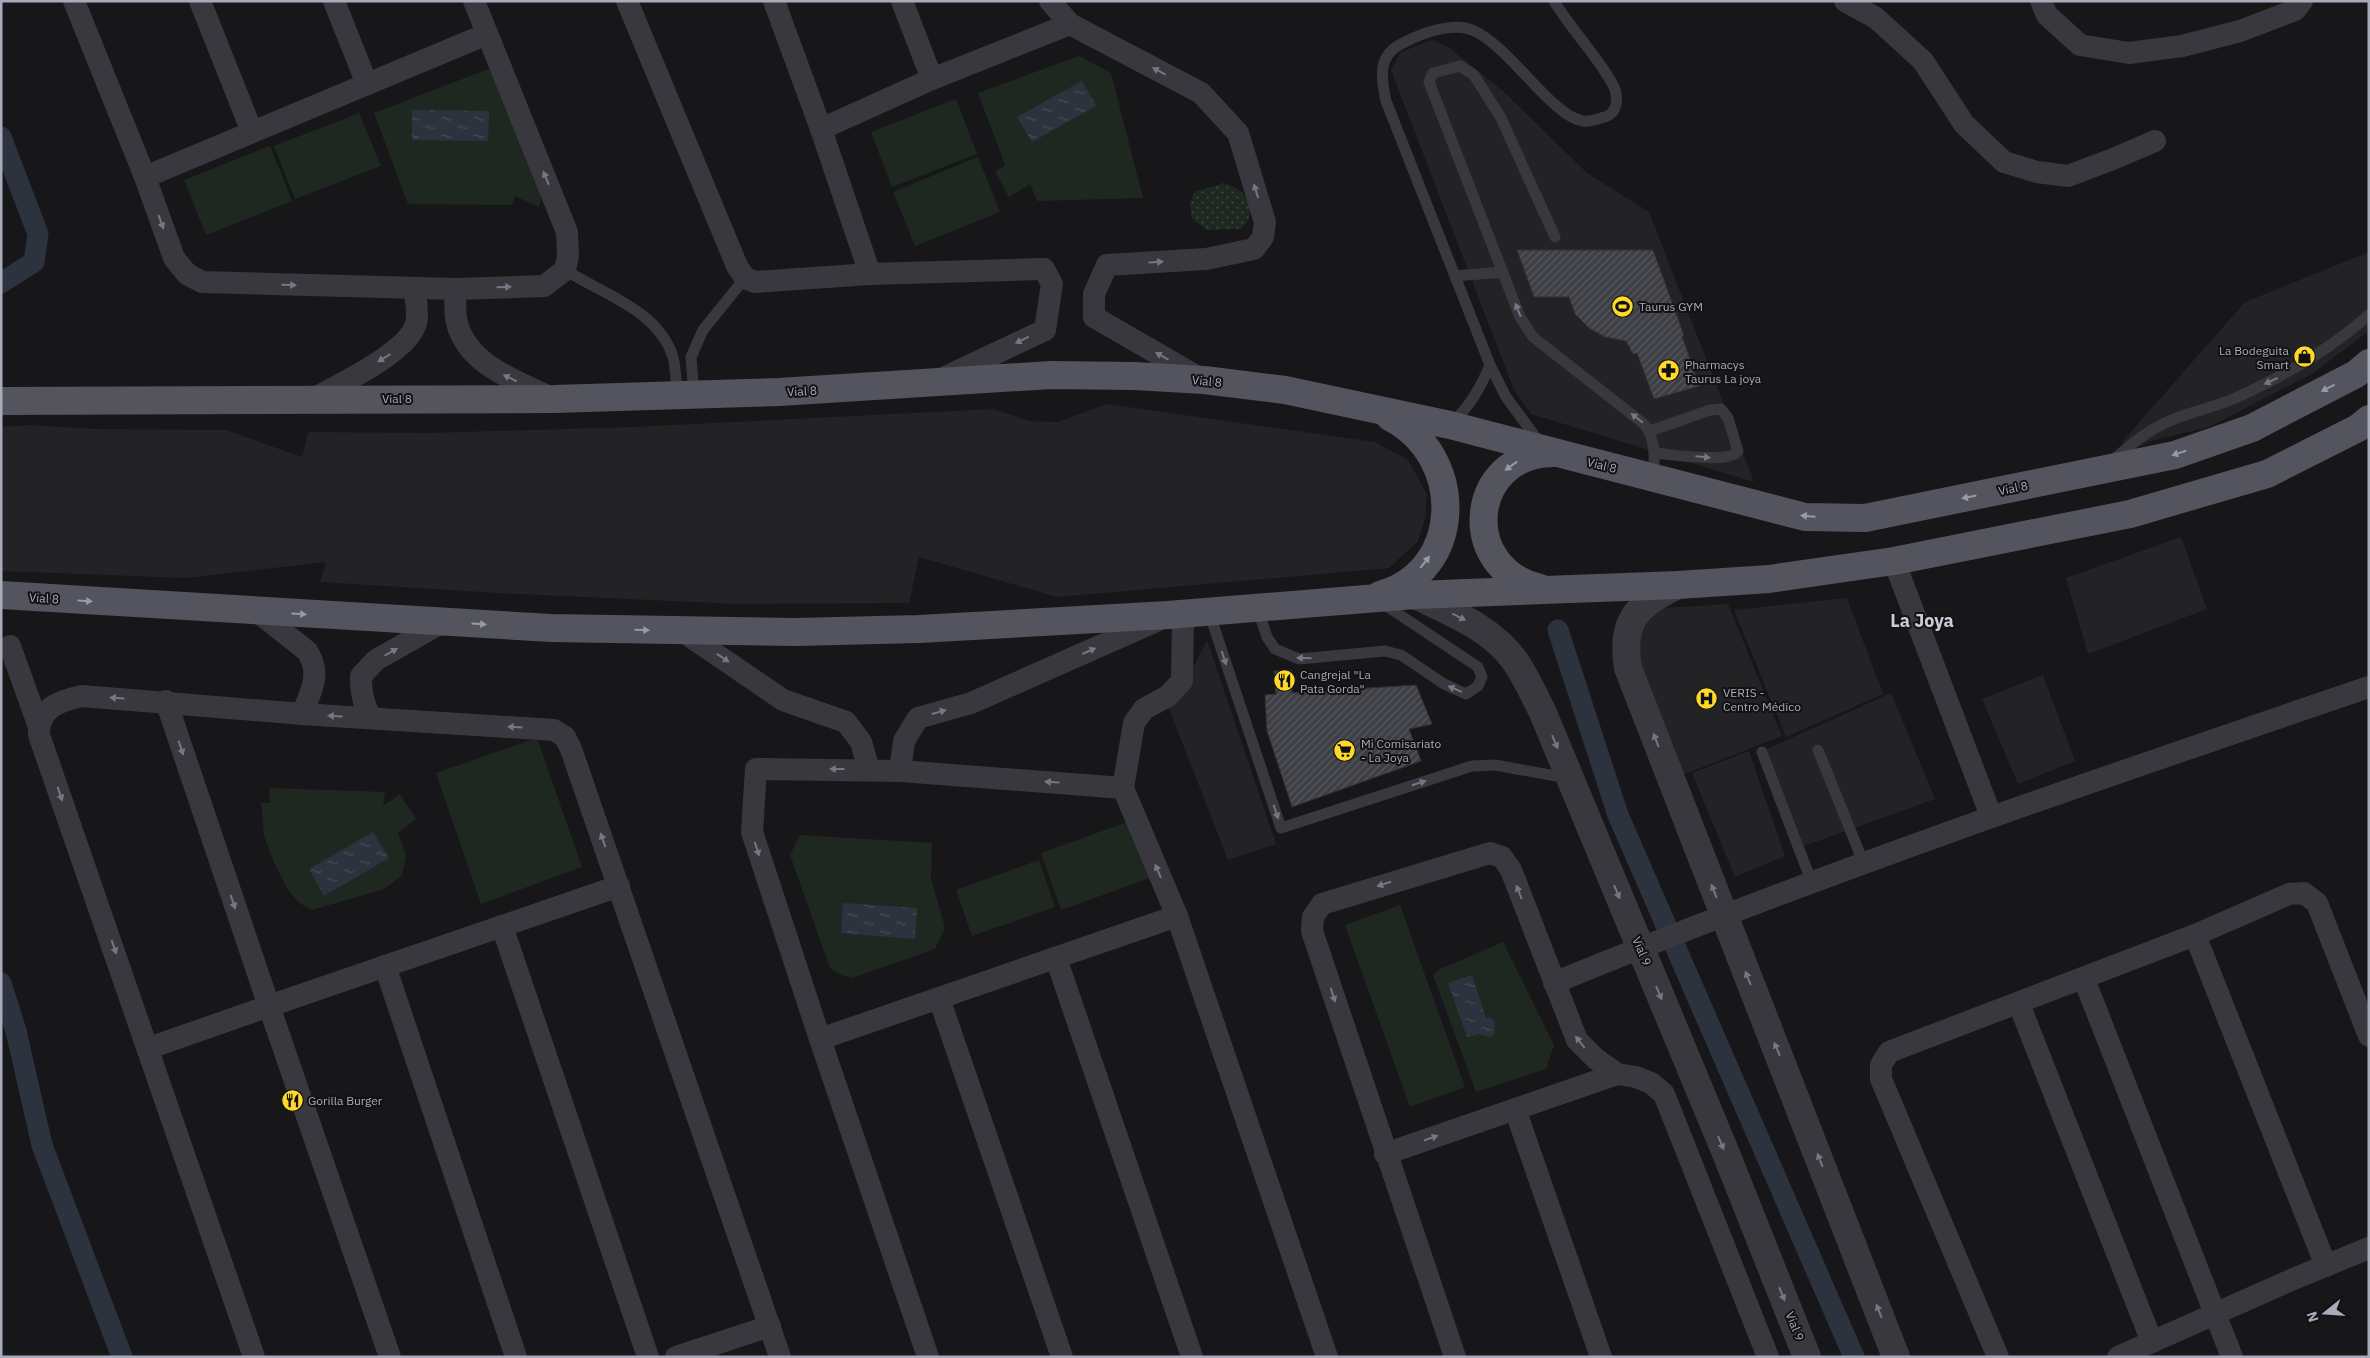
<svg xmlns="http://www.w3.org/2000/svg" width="2370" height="1358" font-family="'IBM Plex Sans',sans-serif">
  <defs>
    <pattern id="park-dots" width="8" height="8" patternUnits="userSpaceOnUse" patternTransform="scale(1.25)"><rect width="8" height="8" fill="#1e2821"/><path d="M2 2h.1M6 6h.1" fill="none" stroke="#3c443f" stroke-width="1.8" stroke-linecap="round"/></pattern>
    <pattern id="water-ripples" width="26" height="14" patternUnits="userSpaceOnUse" patternTransform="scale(1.25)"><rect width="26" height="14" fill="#2c333e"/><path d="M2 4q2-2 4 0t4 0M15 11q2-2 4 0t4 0" fill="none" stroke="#484e58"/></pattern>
    <pattern id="building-hatch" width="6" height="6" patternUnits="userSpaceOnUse" patternTransform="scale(1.25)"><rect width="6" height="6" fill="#3e3f44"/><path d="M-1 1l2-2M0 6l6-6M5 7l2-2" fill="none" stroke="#57585d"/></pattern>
  </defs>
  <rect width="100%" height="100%" fill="#171719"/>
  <g fill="#232326">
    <polygon points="1432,40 1448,47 1503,91 1587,173 1649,212 1754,482 1531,414 1514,390 1391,70 1401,52"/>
    <polygon points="2369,252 2369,331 2312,374 2209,427 2154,440 2134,449 2122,442 2245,302"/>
    <polygon points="1107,404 1375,442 1408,460 1427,494 1425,518 1418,541 1389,568 1057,597 919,557 909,603 737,604 498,593 320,582 326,562 186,578 1,571 1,427 30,425 95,429 226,430 302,457 308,432 429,433 632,427 993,409 1029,421 1058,422"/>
    <polygon points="2181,537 2207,609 2088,654 2066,578"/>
    <polygon points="1847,598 1883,694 1786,737 1734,610"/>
    <polygon points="1728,604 1782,736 1682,775 1631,662 1642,626 1663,608"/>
    <polygon points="1207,640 1276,844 1228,860 1166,701 1184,686"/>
    <polygon points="2043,675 2075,761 2018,784 1982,699"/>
    <polygon points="1891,693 1935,799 1804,846 1767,749"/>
    <polygon points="1749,751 1785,856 1735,877 1692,773"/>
  </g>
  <g fill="#1e2821">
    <polygon points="1079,56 1111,73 1143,198 1037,201 1030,184 1009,197 995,172 1005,165 978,93"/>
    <polygon points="496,66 544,182 539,207 515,196 512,205 408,204 374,113"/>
    <polygon points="956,99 977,154 892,187 871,132"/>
    <polygon points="359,113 381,166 295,199 274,146"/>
    <polygon points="270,146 292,201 206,235 184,180"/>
    <polygon points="978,157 1000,212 915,246 893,192"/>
    <polygon points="537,738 582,867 481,904 436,773"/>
    <polygon points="269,788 385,792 383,806 400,794 416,819 398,833 406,855 402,875 384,889 312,910 299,903 287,888 274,862 264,836 261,803 270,803"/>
    <polygon points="1130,821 1150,878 1061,910 1041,853"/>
    <polygon points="800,835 932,843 931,879 945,928 935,949 852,978 841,975 830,968 790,855"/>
    <polygon points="1039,860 1055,907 972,936 956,890"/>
    <polygon points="1400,905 1465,1087 1410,1107 1345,925"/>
    <polygon points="1503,942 1554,1045 1546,1069 1476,1092 1433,975 1438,970"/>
  </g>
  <path fill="url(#park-dots)" d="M 1224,183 C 1247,190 1261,209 1241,229 L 1207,230 L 1192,219 L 1190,204 L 1194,192 Z"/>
  <g fill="url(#water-ripples)">
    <polygon points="1082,81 1096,106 1032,142 1017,117"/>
    <polygon points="412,110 489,111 488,141 412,140"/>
    <polygon points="373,832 389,858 324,896 309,869"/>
    <polygon points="843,903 917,908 915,939 841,933"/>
    <polygon points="1472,975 1486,1018 1491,1018 1495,1022 1494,1034 1490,1037 1479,1034 1467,1037 1448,983"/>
  </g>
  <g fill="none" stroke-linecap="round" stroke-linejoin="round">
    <g stroke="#2c333e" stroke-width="21">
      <polyline points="1,137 38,234 34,262 1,283"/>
      <polyline points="1558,630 1618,815 1854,1357"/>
      <polyline points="1,983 16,1031 42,1145 122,1357"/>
    </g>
  </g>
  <g fill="url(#building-hatch)" stroke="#313135">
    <polygon points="1517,250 1653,250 1684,335 1682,336 1699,386 1654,399 1637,353 1633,354 1626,341 1605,337 1589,328 1575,314 1569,297 1534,297"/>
    <polygon points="1291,670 1292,693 1416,685 1432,724 1409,729 1421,761 1292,807 1267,731 1265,695 1276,694 1274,671"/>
  </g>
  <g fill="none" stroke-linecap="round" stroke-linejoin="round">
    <g stroke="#38383e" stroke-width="11">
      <path d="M 1555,237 L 1501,118 L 1474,75 L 1460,66 L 1433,73 L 1429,82 L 1520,317 L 1533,337 L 1644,424 C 1656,439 1655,459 1653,477"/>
      <path d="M 565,270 C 603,294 658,310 673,357 C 676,369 676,383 677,395"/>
      <polyline points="1455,276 1503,272"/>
      <polyline points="1490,365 1506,397 1540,443"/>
      <polyline points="694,395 691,357 703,330 745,278"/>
      <path d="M 1451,424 C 1470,406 1480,389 1490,365 L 1386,101 C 1381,78 1377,55 1403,43 C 1422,33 1452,22 1472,30 C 1508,44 1552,117 1583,121 C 1589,122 1595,120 1601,118 C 1606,117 1611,115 1614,110 C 1618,103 1617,92 1613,85 C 1597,55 1572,31 1554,1"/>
      <path d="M 1650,431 L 1710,410 L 1721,409 L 1728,418 L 1738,451 C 1730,464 1670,454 1654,453"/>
      <path d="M 2112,461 C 2127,448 2143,434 2161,425 C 2183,413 2210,409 2233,399 C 2283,377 2328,351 2369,315"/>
      <polyline points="1257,607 1267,637 1275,649 1299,659 1385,651 1401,655 1444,684 1466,694 1478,686 1482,677 1478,667 1382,603"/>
      <polyline points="1209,612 1281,828 1472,766 1495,765 1567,778"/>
      <polyline points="1818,750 1864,864"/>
      <polyline points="1762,752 1812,883"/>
    </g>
    <g stroke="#38383e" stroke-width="22">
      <polyline points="74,1 145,177 174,258 187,274 202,282 455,289 544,286 565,270 568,256 567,232 474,1"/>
      <polyline points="200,1 252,132"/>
      <polyline points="334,1 367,84"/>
      <polyline points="627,1 737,266 745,278 755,282 870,274 1044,269 1052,284 1045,330 941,379"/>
      <polyline points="774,1 821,129"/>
      <polyline points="902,1 932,79 1070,24"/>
      <polyline points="1050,1 1070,24 1201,93 1238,133 1265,222 1263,237 1254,249 1206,259 1107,265 1094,294 1094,317 1203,380"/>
      <polyline points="1845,1 1876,18 1923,61 1964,124 2004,162 2037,172 2068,176 2113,159 2155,141"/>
      <polyline points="2041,1 2047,15 2080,45 2129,53 2182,46 2240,31 2295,10 2302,1"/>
      <polyline points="145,177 487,34"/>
      <polyline points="870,274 821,129 932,79"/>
      <path d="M 455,289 C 456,300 454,313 457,323 C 468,366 519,382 554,399"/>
      <path d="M 315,398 C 341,383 409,352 416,323 C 419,313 415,298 415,288"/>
      <polyline points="1894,561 1991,816"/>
      <path d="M 258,612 L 307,651 C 322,674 311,691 302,714"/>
      <polyline points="682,631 783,700 846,722 861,742 869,770"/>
      <polyline points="10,646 39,727"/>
      <polyline points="166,701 269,1006 619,886"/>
      <path d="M 371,718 C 363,704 361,692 361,676 L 376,660 L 443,622"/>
      <polyline points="900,771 904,741 918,718 971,703 1161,619"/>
      <polyline points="1123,788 1134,723 1144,709 1168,696 1182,681 1183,614"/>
      <polyline points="502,926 648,1357"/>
      <polyline points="2195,935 2326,1266"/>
      <polyline points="1056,958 1192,1357"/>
      <polyline points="385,966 516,1357"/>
      <polyline points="2084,979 2232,1357"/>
      <path d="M 1554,983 C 1822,873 2095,780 2369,687"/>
      <polyline points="939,998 1062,1357"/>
      <polyline points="2019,1004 2152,1342"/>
      <polyline points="820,1039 1177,916"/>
      <polyline points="149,1048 269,1006 390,1357"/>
      <polyline points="1515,1109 1601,1357"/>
      <polyline points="1385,1154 1617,1074"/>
      <path d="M 254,1357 L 39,735 C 38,708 59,701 82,696 L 302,714 L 554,730 L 565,737 L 571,749 L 780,1357"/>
      <polyline points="676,1357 770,1326"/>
      <polyline points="928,1357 820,1039 752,832 756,769 900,771 1123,788 1177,916 1327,1357"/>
      <polyline points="1455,1357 1312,931 1313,917 1322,904 1490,853 1502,857 1511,870 1577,1040 1596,1059 1617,1074 1636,1077 1651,1083 1664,1094 1768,1357"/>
      <polyline points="1998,1357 1881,1079 1881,1065 1889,1052 2195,935 2289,894 2304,893 2317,903 2369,1036"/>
      <polyline points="2118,1357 2291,1280 2369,1248"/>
    </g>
    <g stroke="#38383e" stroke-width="28">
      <path d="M 1678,585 C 1637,604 1620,621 1628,668 L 1896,1357"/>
      <path d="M 1415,595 C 1450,612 1492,628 1515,661 C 1526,677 1534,695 1543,713 L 1725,1151 L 1807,1357"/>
    </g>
    <g stroke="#53545e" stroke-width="28">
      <polyline points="1,401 554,399 779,392 1051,375 1134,376 1204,380 1285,390 1450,425 1805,517 1865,518 2175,455 2252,428 2356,374 2369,363"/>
      <path d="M 1540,588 C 1458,569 1468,454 1553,453"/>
      <polyline points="1,595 551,628 796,632 919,629 1168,615 1415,595 1678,585 1769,579 1894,561 2130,514 2267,474 2358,428 2369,419"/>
      <path d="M 1380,595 C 1465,571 1466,456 1390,417"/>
    </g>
  </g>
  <defs><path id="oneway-solid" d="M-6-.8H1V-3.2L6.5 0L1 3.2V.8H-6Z" transform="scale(1.25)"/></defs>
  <g fill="#767782">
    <use href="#oneway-solid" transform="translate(1159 71) rotate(-152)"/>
    <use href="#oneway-solid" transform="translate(546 178) rotate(-112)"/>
    <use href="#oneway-solid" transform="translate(1256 191) rotate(-107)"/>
    <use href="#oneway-solid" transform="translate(161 222) rotate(70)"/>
    <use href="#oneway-solid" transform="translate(1156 262) rotate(-3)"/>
    <use href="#oneway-solid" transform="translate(289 285) rotate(1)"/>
    <use href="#oneway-solid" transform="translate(504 287) rotate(-2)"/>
    <use href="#oneway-solid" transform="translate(1518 310) rotate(-112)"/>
    <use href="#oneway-solid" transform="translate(1022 340) rotate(154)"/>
    <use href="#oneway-solid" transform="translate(1162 356) rotate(-150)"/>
    <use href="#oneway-solid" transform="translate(384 358) rotate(149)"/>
    <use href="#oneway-solid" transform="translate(510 378) rotate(-154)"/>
    <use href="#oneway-solid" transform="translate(2271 381) rotate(155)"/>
    <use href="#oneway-solid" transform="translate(1637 418) rotate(-142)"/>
    <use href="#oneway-solid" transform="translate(1703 457) rotate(5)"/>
    <use href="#oneway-solid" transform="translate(1459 617) rotate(26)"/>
    <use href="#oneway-solid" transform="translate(1089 651) rotate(-24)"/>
    <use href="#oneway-solid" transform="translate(391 652) rotate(-30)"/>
    <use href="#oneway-solid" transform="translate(723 658) rotate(34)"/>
    <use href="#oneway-solid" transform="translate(1224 658) rotate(72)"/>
    <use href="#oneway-solid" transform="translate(1304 658) rotate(-179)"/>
    <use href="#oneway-solid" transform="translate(1455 689) rotate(-157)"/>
    <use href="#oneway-solid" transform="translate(117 698) rotate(-176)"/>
    <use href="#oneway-solid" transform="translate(939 712) rotate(-16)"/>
    <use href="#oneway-solid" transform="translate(335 716) rotate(-177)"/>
    <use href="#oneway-solid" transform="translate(515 727) rotate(-176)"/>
    <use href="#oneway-solid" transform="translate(1656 740) rotate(-111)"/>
    <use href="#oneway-solid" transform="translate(1555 742) rotate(67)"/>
    <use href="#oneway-solid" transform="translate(181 748) rotate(71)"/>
    <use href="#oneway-solid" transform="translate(837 769) rotate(-180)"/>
    <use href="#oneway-solid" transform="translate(1052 782) rotate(-176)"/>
    <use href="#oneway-solid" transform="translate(1419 783) rotate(-18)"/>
    <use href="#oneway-solid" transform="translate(60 794) rotate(71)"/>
    <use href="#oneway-solid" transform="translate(1276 812) rotate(71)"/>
    <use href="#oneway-solid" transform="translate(603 840) rotate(-109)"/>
    <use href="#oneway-solid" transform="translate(757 849) rotate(72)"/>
    <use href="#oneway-solid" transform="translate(1158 871) rotate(-113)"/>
    <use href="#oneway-solid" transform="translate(1384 884) rotate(163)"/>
    <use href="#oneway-solid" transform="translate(1714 891) rotate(-111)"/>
    <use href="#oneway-solid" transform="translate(1519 892) rotate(-111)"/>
    <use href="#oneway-solid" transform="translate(1617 892) rotate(67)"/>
    <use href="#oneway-solid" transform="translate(233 902) rotate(71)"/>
    <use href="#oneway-solid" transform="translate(114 947) rotate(71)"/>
    <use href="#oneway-solid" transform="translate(1748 978) rotate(-111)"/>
    <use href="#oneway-solid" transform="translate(1659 993) rotate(67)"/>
    <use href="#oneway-solid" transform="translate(1333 995) rotate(72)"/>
    <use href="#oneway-solid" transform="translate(1580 1042) rotate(-128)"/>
    <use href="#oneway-solid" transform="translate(1777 1049) rotate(-113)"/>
    <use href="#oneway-solid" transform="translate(1431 1138) rotate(-19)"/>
    <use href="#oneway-solid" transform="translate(1721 1143) rotate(67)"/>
    <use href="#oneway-solid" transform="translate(1820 1160) rotate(-111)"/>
    <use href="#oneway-solid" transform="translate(1782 1294) rotate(68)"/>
    <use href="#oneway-solid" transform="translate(1879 1311) rotate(-111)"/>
  </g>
  <g fill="#979aa8">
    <use href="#oneway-solid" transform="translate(2328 388) rotate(153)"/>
    <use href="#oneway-solid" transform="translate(2179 453) rotate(163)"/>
    <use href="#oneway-solid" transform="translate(1511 466) rotate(144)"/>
    <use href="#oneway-solid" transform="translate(1969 497) rotate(169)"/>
    <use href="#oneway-solid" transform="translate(1808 516) rotate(-175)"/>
    <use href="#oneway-solid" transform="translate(1425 562) rotate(-52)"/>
    <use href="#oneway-solid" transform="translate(85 601) rotate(4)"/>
    <use href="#oneway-solid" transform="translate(299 614) rotate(3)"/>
    <use href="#oneway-solid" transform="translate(479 624) rotate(3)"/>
    <use href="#oneway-solid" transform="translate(642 630) rotate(1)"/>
  </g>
  <defs>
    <symbol id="stadium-disc" viewBox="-11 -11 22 22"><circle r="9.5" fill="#fed92a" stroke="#121214"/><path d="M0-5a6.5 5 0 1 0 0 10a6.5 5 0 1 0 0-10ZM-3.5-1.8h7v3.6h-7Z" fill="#111"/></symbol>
    <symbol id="shop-disc" viewBox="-11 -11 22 22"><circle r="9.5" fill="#fed92a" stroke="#121214"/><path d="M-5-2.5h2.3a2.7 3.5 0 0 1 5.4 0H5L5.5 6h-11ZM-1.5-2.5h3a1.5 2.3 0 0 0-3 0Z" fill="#111"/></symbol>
    <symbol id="pharmacy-disc" viewBox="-11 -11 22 22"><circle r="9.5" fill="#fed92a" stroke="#121214"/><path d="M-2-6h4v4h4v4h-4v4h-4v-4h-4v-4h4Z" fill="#111"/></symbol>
    <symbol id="restaurant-disc" viewBox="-11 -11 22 22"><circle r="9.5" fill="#fed92a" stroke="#121214"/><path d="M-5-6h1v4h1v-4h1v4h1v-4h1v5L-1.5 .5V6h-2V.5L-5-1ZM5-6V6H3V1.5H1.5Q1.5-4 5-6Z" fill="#111"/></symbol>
    <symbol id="hospital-disc" viewBox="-11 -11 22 22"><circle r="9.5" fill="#fed92a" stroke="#121214"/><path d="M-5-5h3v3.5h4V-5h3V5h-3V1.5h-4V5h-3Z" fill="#111"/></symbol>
    <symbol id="supermarket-disc" viewBox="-11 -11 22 22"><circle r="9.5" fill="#fed92a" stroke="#121214"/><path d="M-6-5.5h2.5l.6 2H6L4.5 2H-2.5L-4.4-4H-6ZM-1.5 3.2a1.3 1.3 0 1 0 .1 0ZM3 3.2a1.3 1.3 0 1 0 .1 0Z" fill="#111"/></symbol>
  </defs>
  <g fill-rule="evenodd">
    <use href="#stadium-disc" x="1610" y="294" width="25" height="25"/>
    <use href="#shop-disc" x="2292" y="344" width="25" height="25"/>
    <use href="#pharmacy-disc" x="1656" y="358" width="25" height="25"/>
    <use href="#restaurant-disc" x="1272" y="668" width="25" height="25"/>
    <use href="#hospital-disc" x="1694" y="686" width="25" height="25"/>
    <use href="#supermarket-disc" x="1332" y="738" width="25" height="25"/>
    <use href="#restaurant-disc" x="280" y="1088" width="25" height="25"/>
  </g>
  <g text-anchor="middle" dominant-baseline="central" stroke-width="4" stroke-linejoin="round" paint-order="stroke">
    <g font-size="12" fill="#a8abba" stroke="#121214" text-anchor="start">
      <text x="1639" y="306">Taurus GYM</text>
      <text x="2289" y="350" text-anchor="end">La Bodeguita<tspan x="2289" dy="14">Smart</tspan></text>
      <text x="1685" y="364">Pharmacys<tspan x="1685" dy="14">Taurus La joya</tspan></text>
      <text x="1300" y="674">Cangrejal "La<tspan x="1300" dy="14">Pata Gorda"</tspan></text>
      <text x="1723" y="692">VERIS -<tspan x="1723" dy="14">Centro Médico</tspan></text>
      <text x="1361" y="743">Mi Comisariato<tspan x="1361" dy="14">- La Joya</tspan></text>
      <text x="308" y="1100">Gorilla Burger</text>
    </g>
    <g font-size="12" fill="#a8abba" stroke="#121214">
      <text transform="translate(1207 381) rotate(6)">Vial 8</text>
      <text transform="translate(802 391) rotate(-3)">Vial 8</text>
      <text x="397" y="398">Vial 8</text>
      <text transform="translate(1602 465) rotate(14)">Vial 8</text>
      <text transform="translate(2013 488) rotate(-11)">Vial 8</text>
      <text transform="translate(44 598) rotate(4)">Vial 8</text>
      <text transform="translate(1642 951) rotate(67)">Vial 9</text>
      <text transform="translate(1795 1326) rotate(68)">Vial 9</text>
    </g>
    <g font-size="18" font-weight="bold" fill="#c9cbd6" stroke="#121214">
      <text x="1922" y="620">La Joya</text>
    </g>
  </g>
  <rect width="2370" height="1358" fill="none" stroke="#a8abba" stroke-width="5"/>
  <g transform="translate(2325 1313) rotate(253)" stroke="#121214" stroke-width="4" paint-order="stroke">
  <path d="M0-4L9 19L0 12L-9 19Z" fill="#a8abba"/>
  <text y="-8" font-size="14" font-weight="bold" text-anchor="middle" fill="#a8abba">N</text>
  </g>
</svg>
